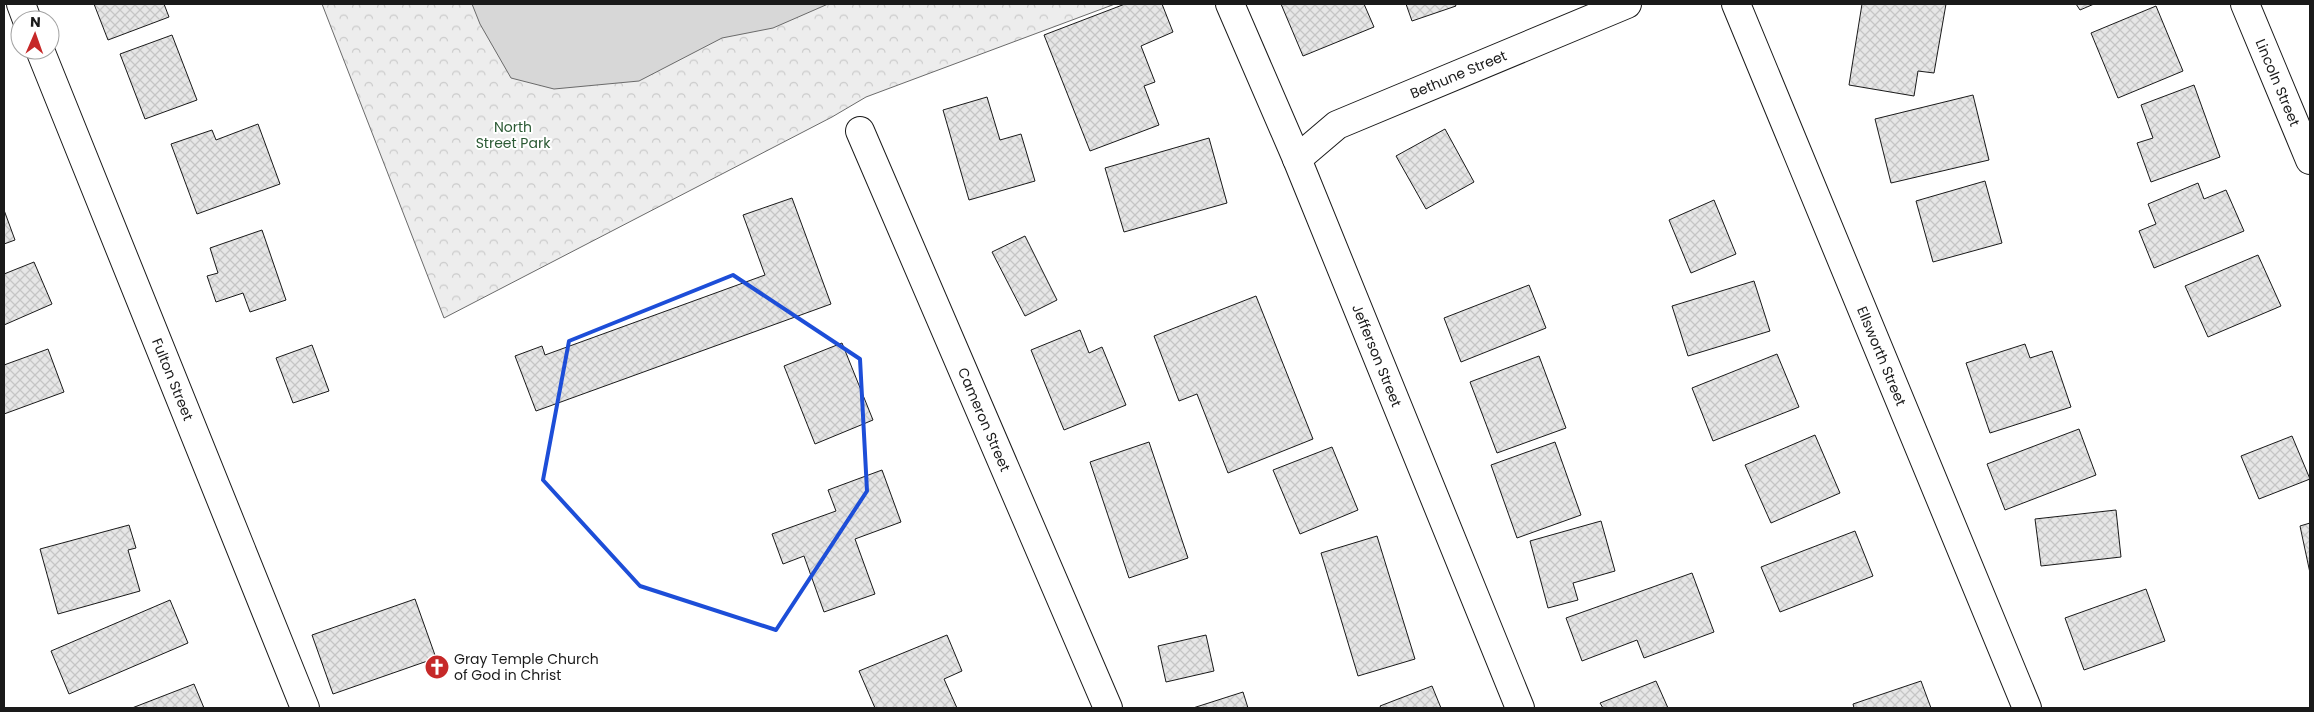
<svg xmlns="http://www.w3.org/2000/svg" width="2314" height="712" font-family="Poppins,sans-serif">
  <defs>
    <pattern id="park-crowns" width="20" height="18" patternUnits="userSpaceOnUse" patternTransform="scale(1.25)"><rect width="20" height="18" fill="#ededed"/><path d="M2 6a3 3 0 1 1 6 0M12 15a3 3 0 1 1 6 0" fill="none" stroke="#cbcbcb"/></pattern>
    <pattern id="building-cross-hatch" width="8" height="8" patternUnits="userSpaceOnUse" patternTransform="scale(1.25)"><rect width="8" height="8" fill="#e6e6e6"/><path d="M0 0l8 8M0 8l8-8" fill="none" stroke="#c5c5c5"/></pattern>
  </defs>
  <rect width="100%" height="100%" fill="#fff"/>
  <polygon fill="url(#park-crowns)" stroke="#6a6a6a" points="322,4 1115,4 866,97 832,117 444,318"/>
  <polygon fill="#d7d7d7" stroke="#6a6a6a" points="472,4 828,4 773,28 722,38 639,81 554,89 511,78 480,24"/>
  <g fill="url(#building-cross-hatch)" stroke="#1a1a1a">
    <polygon points="94,4 164,4 169,17 108,40"/>
    <polygon points="1125,4 1162,4 1173,32 1141,46 1155,82 1144,86 1159,125 1090,151 1044,35"/>
    <polygon points="1281,4 1364,4 1374,27 1303,56"/>
    <polygon points="1406,4 1455,4 1456,6 1412,21"/>
    <polygon points="1862,4 1946,4 1934,73 1918,71 1914,96 1849,85"/>
    <polygon points="2076,4 2094,4 2080,10"/>
    <polygon points="2156,6 2183,71 2118,98 2091,33"/>
    <polygon points="172,35 197,100 145,119 120,54"/>
    <polygon points="2194,85 2220,157 2151,182 2137,143 2153,138 2141,105"/>
    <polygon points="1973,95 1989,160 1891,183 1875,119"/>
    <polygon points="987,97 1000,140 1021,134 1035,181 969,200 943,110"/>
    <polygon points="258,124 280,184 197,214 171,144 212,130 216,140"/>
    <polygon points="1445,129 1474,182 1426,209 1396,156"/>
    <polygon points="1209,138 1227,203 1124,232 1105,168"/>
    <polygon points="1985,181 2002,243 1933,262 1916,201"/>
    <polygon points="2198,183 2204,199 2226,190 2244,231 2154,268 2139,231 2156,224 2148,204"/>
    <polygon points="792,198 831,304 536,411 515,356 542,346 545,355 765,275 743,215"/>
    <polygon points="1714,200 1736,254 1691,273 1669,220"/>
    <polygon points="4,210 15,240 4,244"/>
    <polygon points="262,230 286,300 250,312 243,293 216,302 207,276 218,273 210,248"/>
    <polygon points="1025,236 1057,300 1025,316 992,252"/>
    <polygon points="2258,255 2281,306 2208,337 2185,286"/>
    <polygon points="34,262 52,304 4,325 4,274"/>
    <polygon points="1754,281 1770,331 1688,356 1672,306"/>
    <polygon points="1529,285 1546,328 1461,362 1444,318"/>
    <polygon points="1256,296 1313,439 1228,473 1197,394 1179,401 1154,336"/>
    <polygon points="1080,330 1089,353 1102,347 1126,405 1064,430 1031,350"/>
    <polygon points="842,343 873,420 815,444 784,366"/>
    <polygon points="2025,344 2030,358 2052,351 2071,407 1990,433 1966,363"/>
    <polygon points="312,345 329,391 293,403 276,358"/>
    <polygon points="48,349 64,392 4,414 4,365"/>
    <polygon points="1777,354 1799,407 1713,441 1692,388"/>
    <polygon points="1539,356 1566,428 1497,453 1470,382"/>
    <polygon points="2079,429 2096,475 2005,510 1987,464"/>
    <polygon points="1815,435 1840,493 1771,523 1745,465"/>
    <polygon points="2292,436 2310,479 2259,499 2241,456"/>
    <polygon points="1149,442 1188,558 1129,578 1090,462"/>
    <polygon points="1555,442 1581,515 1517,538 1491,465"/>
    <polygon points="1332,447 1358,510 1300,534 1273,470"/>
    <polygon points="882,470 901,522 855,539 875,594 824,612 804,556 783,564 772,534 836,511 828,490"/>
    <polygon points="2116,510 2121,557 2041,566 2035,519"/>
    <polygon points="1601,521 1615,571 1573,583 1578,600 1548,608 1530,541"/>
    <polygon points="2310,523 2310,573 2300,526"/>
    <polygon points="129,525 136,548 128,550 140,591 58,614 40,549"/>
    <polygon points="1855,531 1873,576 1780,612 1761,567"/>
    <polygon points="1377,536 1415,659 1358,676 1321,553"/>
    <polygon points="1692,573 1714,632 1644,658 1637,640 1582,661 1566,618"/>
    <polygon points="2146,589 2165,641 2084,670 2065,618"/>
    <polygon points="415,599 436,658 333,694 312,635"/>
    <polygon points="170,600 188,643 69,694 51,651"/>
    <polygon points="947,635 962,671 944,679 957,708 875,708 859,671"/>
    <polygon points="1206,635 1214,671 1166,682 1158,646"/>
    <polygon points="1656,681 1668,708 1603,708 1600,703"/>
    <polygon points="1921,681 1931,708 1854,708 1853,704"/>
    <polygon points="194,684 204,708 132,708"/>
    <polygon points="1432,686 1441,708 1381,708 1380,706"/>
    <polygon points="1243,692 1248,708 1193,708"/>
  </g>
  <g fill="none" stroke-linecap="round" stroke-linejoin="round">
    <defs>
      <g id="street">
        <polyline points="21,4 27,20"/>
        <path id="s1" d="M 1230,4 L 1297,159 L 1520,708"/>
        <path id="s2" d="M 1736,4 L 2027,708"/>
        <path id="s3" d="M 2245,4 L 2310,160"/>
        <path id="s4" d="M 40,50 L 305,708"/>
        <path id="s5" d="M 860,131 L 1108,708"/>
        <path id="s6" d="M 1297,159 L 1337,125 L 1627,4"/>
      </g>
    </defs>
    <use href="#street" stroke="#1a1a1a" stroke-width="30"/>
    <use href="#street" stroke="#fff" stroke-width="28"/>
  </g>
  <path fill="none" stroke="#1d4ed8" stroke-width="4" stroke-linejoin="round" d="M 733,275 L 860,359 L 867,491 L 776,630 L 640,586 L 543,480 L 569,341 Z"/>
  <defs>
    <symbol id="church-disc" viewBox="-11 -11 22 22"><circle r="9.5" fill="#c62828" stroke="#fff"/><path d="M-1.2-6h2.4v3.5h3.3v2.4h-3.3V6h-2.4V-.1h-3.3v-2.4h3.3Z" fill="#fff"/></symbol>
  </defs>
  <g fill-rule="evenodd">
    <use href="#church-disc" x="423" y="653" width="28" height="28"/>
  </g>
  <g text-anchor="middle" dominant-baseline="central" stroke-width="4" stroke-linejoin="round" paint-order="stroke">
    <g font-size="14" fill="#1a1a1a" stroke="#fff">
      <text stroke="none"><textPath href="#s6" startOffset="184">Bethune Street</textPath></text>
      <text stroke="none"><textPath href="#s3" startOffset="85">Lincoln Street</textPath></text>
      <text stroke="none"><textPath href="#s1" startOffset="381">Jefferson Street</textPath></text>
      <text stroke="none"><textPath href="#s2" startOffset="381">Ellsworth Street</textPath></text>
      <text stroke="none"><textPath href="#s4" startOffset="355">Fulton Street</textPath></text>
      <text stroke="none"><textPath href="#s5" startOffset="314">Cameron Street</textPath></text>
    </g>
    <g font-size="14" fill="#2b5a34" stroke="#fff">
      <text x="513" y="127">North<tspan x="513" dy="16">Street Park</tspan></text>
    </g>
    <g font-size="14" fill="#1a1a1a" stroke="#fff" text-anchor="start">
      <text x="454" y="659">Gray Temple Church<tspan x="454" dy="16">of God in Christ</tspan></text>
    </g>
  </g>
  <rect width="2314" height="712" fill="none" stroke="#1a1a1a" stroke-width="10"/>
  <g transform="translate(35 35) rotate(2)"><circle r="24" fill="#ffffff" stroke="#a3a3a3"/>
  <path d="M0-4L9 19L0 12L-9 19Z" fill="#c62828"/>
  <text y="-8" font-size="14" font-weight="bold" text-anchor="middle" fill="#1a1a1a">N</text>
  </g>
</svg>
